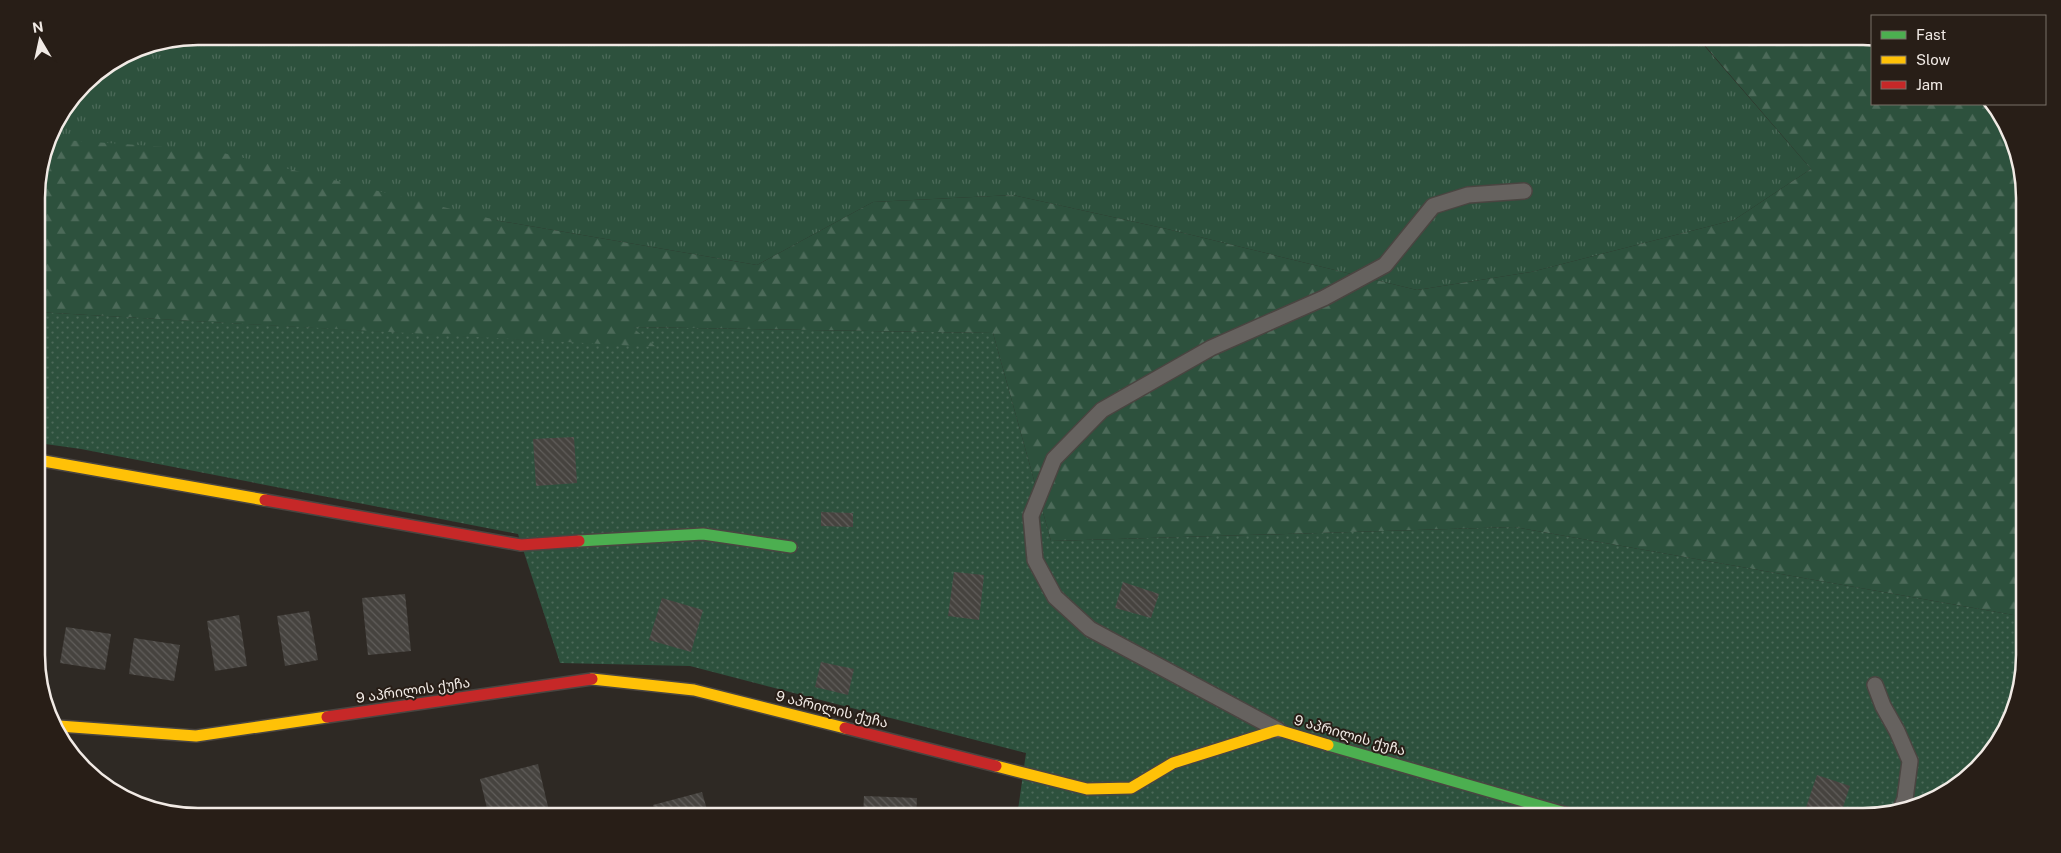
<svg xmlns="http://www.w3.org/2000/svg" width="2061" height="853" font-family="'Public Sans','Noto Sans Georgian',sans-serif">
  <defs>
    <pattern id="grass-tufts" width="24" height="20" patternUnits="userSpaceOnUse" patternTransform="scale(1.25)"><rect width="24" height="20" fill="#2d513d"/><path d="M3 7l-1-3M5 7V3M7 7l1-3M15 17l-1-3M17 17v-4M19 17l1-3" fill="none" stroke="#4c6a59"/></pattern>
    <pattern id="forest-firs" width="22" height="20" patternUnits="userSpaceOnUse" patternTransform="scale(1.25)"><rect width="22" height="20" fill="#2d513d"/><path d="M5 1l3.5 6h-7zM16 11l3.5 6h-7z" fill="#4c6a59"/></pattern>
    <pattern id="garden-dots" width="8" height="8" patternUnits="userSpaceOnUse" patternTransform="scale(1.25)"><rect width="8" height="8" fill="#2d513d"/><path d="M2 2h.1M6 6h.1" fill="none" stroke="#4c6a59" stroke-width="1.8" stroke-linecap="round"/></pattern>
    <pattern id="building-back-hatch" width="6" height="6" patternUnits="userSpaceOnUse" patternTransform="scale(1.25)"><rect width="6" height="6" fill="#46433f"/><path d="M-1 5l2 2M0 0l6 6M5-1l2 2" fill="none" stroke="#615e5b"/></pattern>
  </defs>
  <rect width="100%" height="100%" fill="#2e2924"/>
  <polygon fill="url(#grass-tufts)" points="198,36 1699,36 1701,42 1811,169 1734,220 1531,272 1417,290 1167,229 1013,195 873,202 757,265 500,221 49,139 53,126 91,76 136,48"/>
  <polygon fill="url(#forest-firs)" points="1699,36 1872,38 1872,104 1993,104 2008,126 2023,176 2025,617 1514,527 1051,541 993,333 633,327 658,348 37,312 37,187 49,139 211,150 500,221 757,265 873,202 1013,195 1167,229 1417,290 1531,272 1734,220 1811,169 1701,41"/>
  <polygon fill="url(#garden-dots)" points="37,312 656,347 632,327 993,333 1051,541 1514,527 2025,617 2025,655 2016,708 1992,753 1961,784 1916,808 1874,816 1017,817 1026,753 690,666 560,663 518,534 81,449 38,443"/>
  <g fill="url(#building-back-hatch)">
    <polygon points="574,437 577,483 536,486 533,439"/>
    <polygon points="821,512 853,513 853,527 821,526"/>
    <polygon points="954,572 984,575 979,620 948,616"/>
    <polygon points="1123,582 1159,594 1151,618 1115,608"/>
    <polygon points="405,594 411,651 368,655 362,598"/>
    <polygon points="662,598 703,610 691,652 649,640"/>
    <polygon points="309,611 318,660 285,666 277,616"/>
    <polygon points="239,615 247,666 215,671 207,621"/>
    <polygon points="66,627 111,634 105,670 60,663"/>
    <polygon points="134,638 180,645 174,681 129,674"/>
    <polygon points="821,662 854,669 848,695 815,687"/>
    <polygon points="538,764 549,811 526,817 489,817 480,779"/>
    <polygon points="1817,775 1850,786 1840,816 1803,816"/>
    <polygon points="702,792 709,817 657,817 653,805"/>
    <polygon points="864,796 917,798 916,817 863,817"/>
  </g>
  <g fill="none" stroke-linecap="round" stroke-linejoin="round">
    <defs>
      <g id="lane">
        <polyline points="1875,685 1883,706 1897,731 1910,761 1905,799 1900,811"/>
        <polyline points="1278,730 1090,629 1055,597 1035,560 1031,516 1054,459 1102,410 1211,348 1324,298 1385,265 1433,206 1468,195 1524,191"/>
      </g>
      <g id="fast">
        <polyline points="579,541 703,534 791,547"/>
        <polyline points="1328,745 1576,816"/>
      </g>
      <g id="slow">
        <polyline points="38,460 265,500"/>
        <polyline points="592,679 694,690 845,728"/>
        <polyline points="59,726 196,736 327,717"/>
        <polyline points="996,766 1087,789 1131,788 1173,763 1278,730 1328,745"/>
      </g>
      <g id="jam">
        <polyline points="265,500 521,545 579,541"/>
        <polyline points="327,717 592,679"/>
        <polyline points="845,728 996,766"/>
      </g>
    </defs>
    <use href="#lane" stroke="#4a4541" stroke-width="18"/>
    <use href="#fast" stroke="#4a4541" stroke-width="14"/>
    <use href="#slow" stroke="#4a4541" stroke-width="14"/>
    <use href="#jam" stroke="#4a4541" stroke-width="14"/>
    <use href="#lane" stroke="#66625f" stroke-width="15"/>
    <use href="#fast" stroke="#4caf50" stroke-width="11"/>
    <use href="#slow" stroke="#ffc107" stroke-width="11"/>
    <use href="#jam" stroke="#c62828" stroke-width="11"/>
  </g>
  <g text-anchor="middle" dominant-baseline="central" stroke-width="4" stroke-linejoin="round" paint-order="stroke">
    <g font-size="14" fill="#f1eae5" stroke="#281e17">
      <text transform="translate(413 690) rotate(-8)">9 აპრილის ქუჩა</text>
      <text transform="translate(832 709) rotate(14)">9 აპრილის ქუჩა</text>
      <text transform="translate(1350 735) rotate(16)">9 აპრილის ქუჩა</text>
    </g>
  </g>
  <path d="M0 0H2061V853H0ZM198 45H1863A153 153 0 0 1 2016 198V655A153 153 0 0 1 1863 808H198A153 153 0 0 1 45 655V198A153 153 0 0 1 198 45Z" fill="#281e17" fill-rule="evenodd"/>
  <path fill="none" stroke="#f1eae5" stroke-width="2.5" d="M198 45H1863A153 153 0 0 1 2016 198V655A153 153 0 0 1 1863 808H198A153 153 0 0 1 45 655V198A153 153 0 0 1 198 45Z"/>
  <rect x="1871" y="15" width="175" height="90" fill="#281e17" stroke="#787069"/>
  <rect x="1881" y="31" width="25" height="8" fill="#4caf50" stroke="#787069"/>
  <text x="1916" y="40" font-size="15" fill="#f1eae5">Fast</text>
  <rect x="1881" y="56" width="25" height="8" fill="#ffc107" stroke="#787069"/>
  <text x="1916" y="65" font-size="15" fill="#f1eae5">Slow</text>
  <rect x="1881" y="81" width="25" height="8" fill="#c62828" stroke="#787069"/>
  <text x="1916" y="90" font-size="15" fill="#f1eae5">Jam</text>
  <g transform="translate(40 40) rotate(351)" stroke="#281e17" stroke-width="4" paint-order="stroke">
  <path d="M0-4L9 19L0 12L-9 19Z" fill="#f1eae5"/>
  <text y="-8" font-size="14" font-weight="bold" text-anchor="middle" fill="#f1eae5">N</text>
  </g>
</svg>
